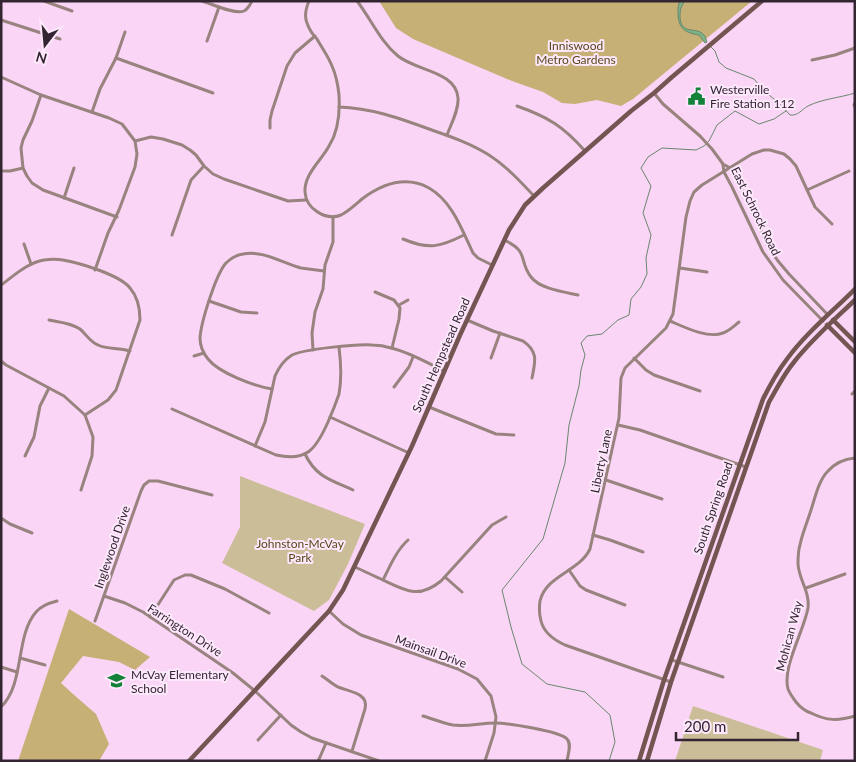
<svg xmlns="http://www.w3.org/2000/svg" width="856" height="762" font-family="Lato,sans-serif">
  <rect width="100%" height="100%" fill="#fad5f6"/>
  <g fill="#cbbd98">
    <polygon points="240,476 365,524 348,564 329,600 314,611 222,563 240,527"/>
    <polygon points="693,706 823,750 820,761 675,761"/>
  </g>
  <g fill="#c7b075">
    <polygon points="379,1 752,1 633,99 621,106 597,100 575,104 562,103 543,92 512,81 413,39 396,28"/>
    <polygon points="69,609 150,657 135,670 119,662 83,656 61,683 73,694 96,714 109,744 99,761 18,761"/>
  </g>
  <path fill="#7fb187" stroke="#68876e" d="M 680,1 L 685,1 C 681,6 680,10 680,17 C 681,36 697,26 704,35 C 706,37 706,40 707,42 L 705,43 L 699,35 C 686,33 678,29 678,13 C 678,8 678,5 680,1 Z"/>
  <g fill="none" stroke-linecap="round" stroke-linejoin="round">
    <g stroke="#68876e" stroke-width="1">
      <path d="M 711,47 L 715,51 L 719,62 L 726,68 L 754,79 L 764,91 L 779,103 L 790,115 C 798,116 801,110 808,106 C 822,99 839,98 855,93"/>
      <polyline points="609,761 615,742 610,715 585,692 547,684 522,664 511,627 502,590 543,539 565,463 569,425 579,386 581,370 585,355 581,343 587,336 602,334 618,320 629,315 631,299 641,287 647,274 646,258 651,235 643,213 651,186 641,168 648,157 662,148 696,150 704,146 709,141 717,125 735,111 759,124 774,119 786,111"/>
    </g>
    <g stroke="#98837f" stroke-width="3">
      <polyline points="44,1 72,11"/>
      <path d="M 202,1 C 212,4 235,15 244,11 C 248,9 250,5 252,1"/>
      <path d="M 309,1 C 306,8 304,16 307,23 C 309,29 313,35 317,39 C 322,48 328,56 332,66 C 336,75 338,85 339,95 C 340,112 338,132 329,146 C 321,161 304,174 305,192 C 306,209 326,221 341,215 C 349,211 356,204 362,199 C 382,184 405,175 429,188 C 452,201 462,230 473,253 L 478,258 L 492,265"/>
      <path d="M 357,1 C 371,19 380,41 398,56 C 416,71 456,71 458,98 C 459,110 451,124 447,135"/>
      <polyline points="1,20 60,39"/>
      <polyline points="207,41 219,7"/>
      <polyline points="116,58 213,93"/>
      <polyline points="812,60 835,55 855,48"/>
      <polyline points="1,77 41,95 109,118 122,124 135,141 137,154 135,167 119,210 108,233 95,270"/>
      <polyline points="654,93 663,104 700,136 712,149 723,164 730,168 739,184 769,248 778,261 789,274 828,315"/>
      <polyline points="41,95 32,121 23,140 21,148 23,168 27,176 32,183 43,190 117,217"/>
      <polyline points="855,103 854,105 855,107"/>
      <path d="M 517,106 C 548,117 563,126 585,151"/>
      <path d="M 339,107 C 371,108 399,118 429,129 C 449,136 470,143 489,155 C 506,166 520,181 534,196"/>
      <polyline points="92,112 100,89 116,58 125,32"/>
      <polyline points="270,128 270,120 272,111 287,66 295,53 315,36"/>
      <polyline points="135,141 151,137 163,139 182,145 190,150 196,155 204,166 213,174 224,179 288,201 306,200"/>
      <polyline points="723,165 724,172 732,187 763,252 783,280 823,321"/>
      <polyline points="1,171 10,171 23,168"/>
      <polyline points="807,190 849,171"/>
      <polyline points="64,198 74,168"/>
      <polyline points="172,235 191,180 204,166"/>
      <path d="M 403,239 C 429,250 440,247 464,235"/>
      <path d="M 504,240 C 530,252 518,260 531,277 C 540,289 564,292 578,295"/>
      <polyline points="24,244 31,264"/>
      <polyline points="680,268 707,272"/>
      <path d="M 1,285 C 15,275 27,263 44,260 C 50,259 58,259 63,260 C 80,263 120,275 130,288 C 138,297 140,309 140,320 L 116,390 L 108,400 L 85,415"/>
      <polyline points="375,292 394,300 400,308 399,319 392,348"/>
      <polyline points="209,301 241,312 257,313"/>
      <polyline points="399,305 408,300"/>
      <path d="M 49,320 C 59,322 72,323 80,329 C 86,334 90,342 98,345 C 108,350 118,347 130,351"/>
      <path d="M 467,320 L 493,331 L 523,341 C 539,352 535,362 532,378"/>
      <path d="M 670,321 C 684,327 708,339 723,333 C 729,331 734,326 739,322"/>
      <polyline points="313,350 312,333 315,312 323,289 325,265 333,242 333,217"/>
      <polyline points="194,356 204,353"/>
      <polyline points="491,358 500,333"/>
      <polyline points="634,358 646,370 654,375 700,391"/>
      <polyline points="1,361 6,365 64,396 85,415 93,437 92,456 81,490"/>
      <polyline points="394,387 409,367 413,357"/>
      <path d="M 272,389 C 254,386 219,373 208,359 C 203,353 200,345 200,338 C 201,322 216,274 226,263 C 231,258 236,255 243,254 C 263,250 282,263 301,268 C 309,269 316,270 324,271"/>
      <polyline points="852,394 855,391"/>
      <polyline points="429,407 496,434 514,435"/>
      <path d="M 172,409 L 276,455 C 307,462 316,449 328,422 C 332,413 336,403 339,394 C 342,378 341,363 339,347"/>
      <polyline points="330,417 409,453"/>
      <polyline points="618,425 640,430 746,467"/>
      <path d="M 255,446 L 265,422 L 275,376 C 279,367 284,360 292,355 C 304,349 357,344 372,345 C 378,345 385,346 391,348 C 409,352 428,363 444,371"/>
      <path d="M 305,454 C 316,477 331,480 353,490"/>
      <polyline points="25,456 34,437 40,406 49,388"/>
      <path d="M 855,458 C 844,459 835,463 828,471 C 818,481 815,499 810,513 C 807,523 802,534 800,545 C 798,551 798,558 798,564 C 799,580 810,592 808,608 C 804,631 782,667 788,689 C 790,694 793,698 796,702 C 800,707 805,711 811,713 C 827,721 838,721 855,716"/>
      <polyline points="606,480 662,499"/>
      <polyline points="1,518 10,524 32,533"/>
      <polyline points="593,535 610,540 643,552"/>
      <path d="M 355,567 C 364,571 374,576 383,580 C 406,591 419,599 441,581 L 492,525 L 506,517"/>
      <polyline points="569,570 580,586 586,590 625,605"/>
      <polyline points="445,577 462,592"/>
      <path d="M 383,580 C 390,566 396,551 408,540"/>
      <polyline points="806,588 845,574"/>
      <polyline points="104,596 125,603 143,612 233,673 255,691 291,725 301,732 312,738 379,761"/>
      <polyline points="329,611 343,624 361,635 458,669 477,679 491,696 496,717 494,733 485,761"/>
      <polyline points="150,617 174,580 185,575 191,575 225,589 269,613"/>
      <polyline points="95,621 141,491 144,485 149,481 158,481 212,495"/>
      <polyline points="20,658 45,665"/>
      <polyline points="672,660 723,677"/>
      <polyline points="1,667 17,672"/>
      <path d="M 322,676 C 327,679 332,684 338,687 C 350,692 369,693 365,709 L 352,751"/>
      <path d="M 671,682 L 565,645 C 554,640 544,633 541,621 C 539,614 539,608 540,601 C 546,575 579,572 590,549 L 619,418 L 621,378 L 625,368 L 666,328 L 673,314 L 686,217 L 690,201 L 694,192 L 702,185 L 752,154 L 764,150 L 770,150 L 784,154 L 790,159 L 796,166 L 815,207 L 832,224"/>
      <path d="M 1,707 C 25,684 15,636 36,612 C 41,606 49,603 57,601"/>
      <path d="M 423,716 C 433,719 443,723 453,725 C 467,727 481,723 495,723 C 507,723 560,731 567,739 C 572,744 568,754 567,761"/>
      <polyline points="258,740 281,715"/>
      <polyline points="318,761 320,757 326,743"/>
    </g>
    <g stroke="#735551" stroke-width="4.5">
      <polyline points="833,320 855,342"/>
      <polyline points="827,325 855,353"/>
      <polyline points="189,761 329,611 343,590 412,446 460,335 509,230 525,205 543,188 631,111 654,93 672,77 762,1"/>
      <path d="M 639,761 L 664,680 L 763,399 C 770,385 777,372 787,359 C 806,333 832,312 855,289"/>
      <path d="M 647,761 L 671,682 L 769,402 C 777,388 784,374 794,362 C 812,339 834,320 855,300"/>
    </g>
  </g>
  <defs>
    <symbol id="civic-bare" viewBox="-9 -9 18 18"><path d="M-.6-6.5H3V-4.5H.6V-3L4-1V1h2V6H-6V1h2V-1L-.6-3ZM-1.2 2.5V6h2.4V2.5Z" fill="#128239" stroke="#fee8fc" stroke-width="2.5" paint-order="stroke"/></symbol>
    <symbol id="school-bare" viewBox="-9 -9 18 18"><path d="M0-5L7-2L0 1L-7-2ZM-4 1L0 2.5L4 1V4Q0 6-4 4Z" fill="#128239" stroke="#fee8fc" stroke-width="2.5" paint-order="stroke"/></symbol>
  </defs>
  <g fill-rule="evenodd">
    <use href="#civic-bare" x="684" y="84" width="25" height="25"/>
    <use href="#school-bare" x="104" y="668" width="25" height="25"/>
  </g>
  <g text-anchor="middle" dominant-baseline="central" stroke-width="4" stroke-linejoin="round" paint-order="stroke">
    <g font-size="12" fill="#59481a" stroke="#fee8fc">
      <text x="576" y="45">Inniswood<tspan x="576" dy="14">Metro Gardens</tspan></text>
      <text x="300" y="543">Johnston-McVay<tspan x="300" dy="14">Park</tspan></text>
    </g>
    <g font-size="12" fill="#332632" stroke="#fee8fc" text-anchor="start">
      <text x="710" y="89">Westerville<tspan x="710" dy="14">Fire Station 112</tspan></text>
      <text x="131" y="674">McVay Elementary<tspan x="131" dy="14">School</tspan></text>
    </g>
    <g font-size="12" fill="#332632" stroke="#fee8fc">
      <text transform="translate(756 211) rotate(64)">East Schrock Road</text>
      <text transform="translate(441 355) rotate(-66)">South Hempstead Road</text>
      <text transform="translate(601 461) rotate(-78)">Liberty Lane</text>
      <text transform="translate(713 508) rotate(-71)">South Spring Road</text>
      <text transform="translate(112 547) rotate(-71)">Inglewood Drive</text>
      <text transform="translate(185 630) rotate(33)">Farrington Drive</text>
      <text transform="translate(789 636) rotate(-75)">Mohican Way</text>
      <text transform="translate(431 651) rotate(20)">Mainsail Drive</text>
    </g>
  </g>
  <rect width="856" height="762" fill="none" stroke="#332632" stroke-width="5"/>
  <g transform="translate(45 45) rotate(196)" stroke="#fee8fc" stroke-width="4" paint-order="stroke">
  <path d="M0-4L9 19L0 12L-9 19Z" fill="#332632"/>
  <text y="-8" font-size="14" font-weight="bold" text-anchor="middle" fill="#332632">N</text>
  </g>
  <path d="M676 732v8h122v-8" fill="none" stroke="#332632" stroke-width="2.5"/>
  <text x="684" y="732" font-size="15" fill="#332632" stroke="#fee8fc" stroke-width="4" paint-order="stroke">200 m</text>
</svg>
